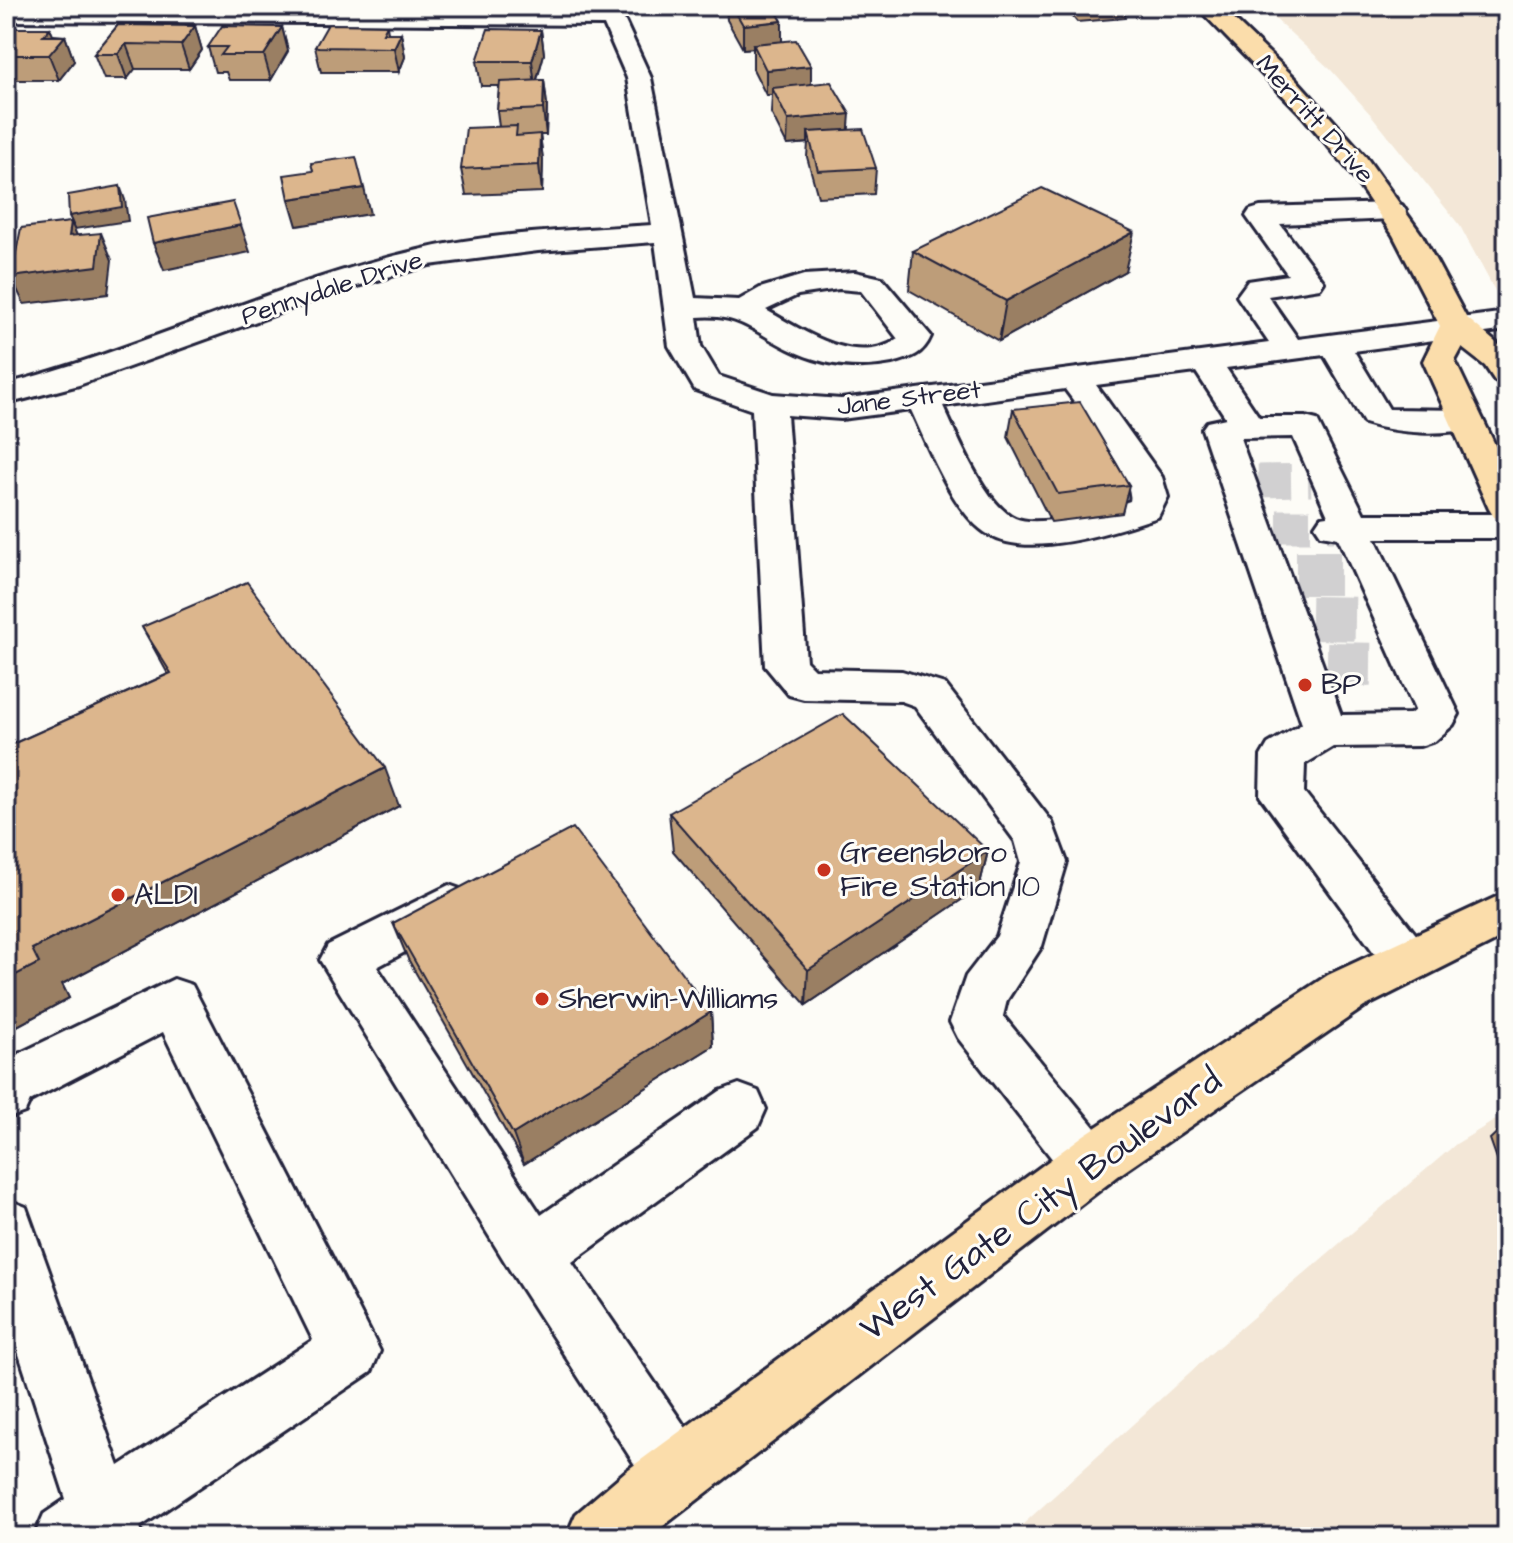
<svg xmlns="http://www.w3.org/2000/svg" width="1513" height="1543" font-family="'Architects Daughter',sans-serif">
  <rect width="100%" height="100%" fill="#fdfcf7"/>
  <filter id="ink" filterUnits="userSpaceOnUse"><feTurbulence type="fractalNoise" baseFrequency=".0125" numOctaves="2"/><feDisplacementMap in="SourceGraphic" scale="16" xChannelSelector="R" yChannelSelector="G"/><feConvolveMatrix kernelMatrix="1 2 1 2 8 2 1 2 1" color-interpolation-filters="sRGB"/></filter>
  <g filter="url(#ink)">
    <g fill="#f3e7d7">
      <polygon points="1507,11 1507,313 1460,226 1372,116 1331,70 1270,14"/>
      <polygon points="1507,1113 1507,1537 1009,1537 1210,1354 1456,1144"/>
    </g>
    <g fill="none" stroke-linecap="round" stroke-linejoin="round">
      <g stroke="#d1d0d1" stroke-width="33" stroke-dasharray="33 17" stroke-linecap="butt">
        <polyline points="1258,481 1311,480"/>
        <polyline points="1277,526 1334,526"/>
      </g>
      <g stroke="#d1d0d1" stroke-width="44" stroke-dasharray="44 22" stroke-linecap="butt">
        <polyline points="1296,573 1351,573"/>
        <polyline points="1311,618 1370,619"/>
        <polyline points="1327,664 1388,665"/>
      </g>
      <defs>
        <g id="minor">
          <path d="M 596,6 L 618,6 L 651,78 L 695,298 L 739,300 L 760,288 L 804,275 L 855,272 L 882,278 L 931,336 C 923,355 911,358 892,363 C 857,370 821,365 789,349 C 754,332 739,313 697,317 L 701,346 L 719,376 L 773,394 L 841,399 L 1269,343 L 1237,296 L 1248,281 L 1288,275 L 1246,216 L 1250,210 L 1260,207 L 1392,203 L 1402,205 L 1406,211 L 1402,217 L 1392,219 L 1280,224 L 1324,282 L 1320,288 L 1268,296 L 1298,339 L 1507,312 L 1507,330 L 1354,351 L 1389,409 L 1466,410 L 1478,413 L 1483,420 L 1478,427 C 1443,436 1398,434 1364,423 L 1324,355 L 1226,368 L 1259,417 L 1305,417 L 1317,420 L 1364,514 L 1507,514 L 1507,538 L 1375,538 L 1459,714 L 1453,725 L 1435,741 L 1420,746 L 1333,747 L 1305,764 L 1304,792 L 1425,946 L 1433,961 L 1425,976 L 1408,982 L 1391,976 L 1260,796 L 1261,756 L 1268,744 L 1302,724 L 1202,429 L 1207,422 L 1226,418 L 1196,372 L 1096,385 L 1162,477 L 1168,497 L 1158,517 C 1115,531 1030,560 989,535 C 954,515 928,446 911,410 L 841,419 L 787,415 L 806,661 L 814,669 L 902,671 L 945,684 L 1052,822 L 1067,862 L 1042,946 L 1007,1000 L 1003,1016 L 1109,1145 L 1118,1164 L 1109,1183 L 1090,1191 L 1071,1183 L 958,1038 L 950,1022 L 966,976 L 997,936 L 1021,862 L 1015,841 L 915,706 L 901,701 L 804,699 L 789,695 L 765,666 L 752,410 L 695,390 L 669,346 L 655,242 L 538,251 L 429,265 L 340,291 L 79,385 L 6,404 L 6,384 C 147,347 280,281 423,249 C 497,232 576,230 652,225 L 627,78 L 604,25 L 6,21 L 6,7 L 598,11 ZM 839,289 L 861,291 L 898,339 C 855,368 803,330 766,310 L 798,295 ZM 1065,389 C 1081,412 1136,477 1130,501 C 1105,509 1040,529 1015,518 C 985,505 957,435 943,406 ZM 1293,437 L 1328,516 L 1321,517 L 1315,526 L 1321,535 L 1338,538 L 1415,710 L 1410,714 L 1341,715 L 1240,438 Z"/>
          <polygon points="449,885 466,891 473,905 466,919 377,967 541,1215 720,1091 739,1084 758,1091 766,1109 758,1127 572,1262 701,1450 710,1473 701,1496 678,1505 655,1496 513,1275 320,960 328,945"/>
          <polygon points="174,979 192,985 380,1351 371,1372 140,1527 144,1537 34,1537 44,1514 66,1499 6,1314 6,1199 26,1207 119,1466 313,1340 163,1032 30,1101 25,1112 6,1119 6,1060"/>
        </g>
        <g id="major">
          <polygon points="1196,6 1220,6 1295,78 1366,157 1422,235 1466,317 1507,352 1507,384 1495,381 1485,366 1462,348 1455,361 1507,470 1507,521 1494,517 1489,509 1423,361 1440,326 1393,235 1347,168 1301,114"/>
          <polygon points="1507,892 1507,935 1364,1007 1122,1173 649,1537 566,1537 576,1514 626,1471 1084,1135 1328,975"/>
        </g>
      </defs>
      <use href="#minor" stroke="#22223b" stroke-width="6"/>
      <use href="#major" stroke="#22223b" stroke-width="6"/>
      <use href="#minor" fill="#fdfcf7" fill-rule="evenodd"/>
      <use href="#major" fill="#fbddab" fill-rule="evenodd"/>
    </g>
    <g fill="#bd9d79" stroke="#22223b" stroke-width="2">
      <polygon points="726,6 773,6 782,21 782,42 811,66 811,84 849,130 876,168 874,194 818,197 807,157 808,143 787,145 771,113 772,95 766,95 753,69 753,48 743,49 727,20"/>
      <polygon points="1064,6 1128,6 1125,18 1077,22"/>
      <polygon points="118,25 195,26 202,50 189,69 135,69 127,79 104,79 94,54"/>
      <polygon points="387,25 388,33 401,33 405,57 399,72 321,72 315,47"/>
      <polygon points="282,27 288,51 271,80 229,80 226,72 215,72 208,47"/>
      <polygon points="541,30 544,54 537,80 544,80 547,105 546,135 540,135 543,160 542,192 466,195 461,169 499,127 497,111 499,86 481,86 477,61"/>
      <polygon points="6,31 65,36 74,61 59,80 6,80"/>
      <polygon points="913,251 1125,271 999,341 909,290"/>
      <polygon points="1013,409 1129,485 1122,513 1051,522 1008,437"/>
      <polygon points="142,627 399,806 62,984 69,998 6,1032 6,747 168,674"/>
      <polygon points="669,813 988,851 979,888 806,1005 673,851"/>
      <polygon points="393,923 711,1012 713,1046 524,1164 408,959"/>
      <polygon points="1507,1123 1507,1187 1490,1139"/>
    </g>
    <g fill="#9a7f63" stroke="#22223b" stroke-width="2">
      <polygon points="782,21 782,46 753,44 753,48 743,49 743,25"/>
      <polygon points="195,26 202,50 189,69 181,45"/>
      <polygon points="282,27 288,51 271,80 264,55"/>
      <polygon points="50,28 57,45 65,36 74,61 59,80 49,55 43,36"/>
      <polygon points="541,30 544,54 535,86 532,61"/>
      <polygon points="401,33 405,57 399,72 394,48"/>
      <polygon points="126,44 135,69 127,79 118,54"/>
      <polygon points="811,66 811,91 772,88 772,95 766,95 766,70"/>
      <polygon points="544,80 547,105 546,135 543,109"/>
      <polygon points="850,114 848,139 808,132 808,143 787,145 788,120"/>
      <polygon points="540,134 543,160 542,192 539,165"/>
      <polygon points="120,186 125,200 128,221 75,229 69,216"/>
      <polygon points="364,188 370,214 297,226 289,199"/>
      <polygon points="71,222 83,249 69,236"/>
      <polygon points="241,225 250,252 164,270 153,243"/>
      <polygon points="1134,232 1125,271 999,341 1006,301"/>
      <polygon points="101,233 112,260 108,294 24,304 11,277"/>
      <polygon points="385,768 399,806 62,984 69,998 6,1032 6,980 32,949"/>
      <polygon points="988,851 979,888 806,1005 808,970"/>
      <polygon points="711,1012 713,1046 524,1164 513,1134"/>
    </g>
    <g fill="#dcb68d" stroke="#22223b" stroke-width="2">
      <polygon points="732,6 773,6 782,21 743,25"/>
      <polygon points="328,24 387,25 383,33 401,33 394,48 315,47"/>
      <polygon points="118,25 195,26 181,45 126,44 118,54 94,54"/>
      <polygon points="222,26 282,27 264,55 221,55 227,47 208,47"/>
      <polygon points="10,28 50,28 43,36 65,36 49,55 6,55 6,31"/>
      <polygon points="488,29 541,30 532,61 477,61"/>
      <polygon points="796,40 811,66 766,70 753,44"/>
      <polygon points="544,80 543,109 497,111 500,82"/>
      <polygon points="831,82 850,114 788,120 772,88"/>
      <polygon points="517,126 516,136 540,134 539,165 461,169 466,128"/>
      <polygon points="863,129 876,168 818,171 808,132"/>
      <polygon points="356,157 364,188 289,199 284,175 313,171 311,163"/>
      <polygon points="120,186 122,207 69,216 68,195"/>
      <polygon points="1042,188 1134,232 1006,301 913,251"/>
      <polygon points="233,202 241,225 153,243 147,218"/>
      <polygon points="71,222 69,236 101,233 97,266 11,277 21,228"/>
      <polygon points="1080,402 1129,485 1058,494 1013,409"/>
      <polygon points="247,582 385,768 32,949 39,963 6,980 6,747 171,673 142,627"/>
      <polygon points="843,714 988,851 808,970 669,813"/>
      <polygon points="573,828 711,1012 513,1134 393,923"/>
    </g>
  </g>
  <g fill="#c8321e" stroke="#fdfcf7" stroke-width="3">
    <circle cx="1305" cy="685" r="8"/>
    <circle cx="824" cy="870" r="8"/>
    <circle cx="118" cy="895" r="8"/>
    <circle cx="542" cy="999" r="8"/>
  </g>
  <g text-anchor="middle" dominant-baseline="central" stroke-width="6" stroke-linejoin="round" paint-order="stroke">
    <g font-size="26" fill="#22223b" stroke="#fdfcf7">
      <text transform="translate(1315 119) rotate(48)">Merritt Drive</text>
      <text transform="translate(332 288) rotate(-18)">Pennydale Drive</text>
      <text transform="translate(909 398) rotate(-7)">Jane Street</text>
    </g>
    <g font-size="30" fill="#22223b" stroke="#fdfcf7" text-anchor="start">
      <text x="1321" y="685">BP</text>
      <text x="840" y="853">Greensboro<tspan x="840" dy="34">Fire Station 10</tspan></text>
      <text x="134" y="895">ALDI</text>
      <text x="558" y="999">Sherwin-Williams</text>
    </g>
    <g font-size="36" fill="#22223b" stroke="#fdfcf7">
      <text transform="translate(1041 1205) rotate(-36)">West Gate City Boulevard</text>
    </g>
  </g>
  <rect width="1513" height="1543" fill="none" stroke="#fdfcf7" stroke-width="32"/>
  <rect x="16" y="16" width="1481" height="1511" fill="none" stroke="#22223b" stroke-width="3" filter="url(#ink)"/>
</svg>
